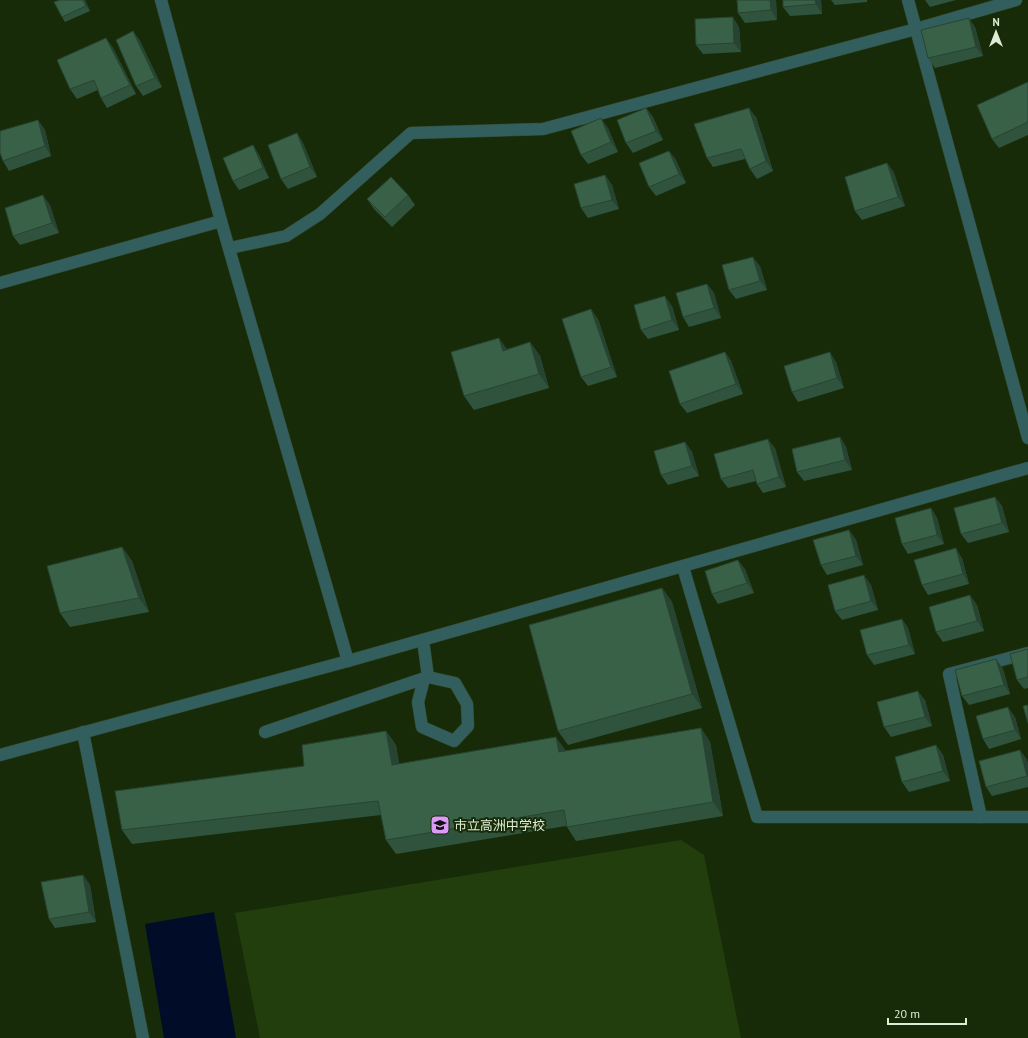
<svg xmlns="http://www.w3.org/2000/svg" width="1028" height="1038" font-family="'PT Sans','Noto Sans JP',sans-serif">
  <rect width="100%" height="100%" fill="#172b08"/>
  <polygon fill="#213e0c" points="681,840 704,855 741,1038 260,1038 235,913"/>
  <polygon fill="#000c28" points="214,912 236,1038 164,1038 145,924"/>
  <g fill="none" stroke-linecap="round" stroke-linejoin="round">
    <defs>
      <g id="lane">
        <polyline points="161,0 221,221 348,661"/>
        <polyline points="230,248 286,236 320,214 411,133 543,129 916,29"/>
        <polyline points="0,283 221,221"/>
        <polyline points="424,679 418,702 422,727 454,741 468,726 467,704 455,683 428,677"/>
        <polyline points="265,732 428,677 423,640"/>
        <polyline points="981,817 949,674 1028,653"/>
      </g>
      <g id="street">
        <polyline points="908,0 1028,438"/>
        <polyline points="916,29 1016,0"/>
        <polyline points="683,567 757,817 1028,817"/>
        <polyline points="83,732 143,1038"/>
        <polyline points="0,755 348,661 1028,468"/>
      </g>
    </defs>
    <use href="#lane" stroke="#334625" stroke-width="13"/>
    <use href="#street" stroke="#334625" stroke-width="13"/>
    <use href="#lane" stroke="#325e5e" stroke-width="12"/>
    <use href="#street" stroke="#325e5e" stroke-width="12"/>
  </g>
  <g fill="#30533d">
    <polygon points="60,0 85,0 90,11 65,22 62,17"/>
    <polygon points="776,0 777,20 745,23 738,13"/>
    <polygon points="783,0 821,0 822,14 790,16 783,7"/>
    <polygon points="831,0 867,0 867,2 835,5"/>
    <polygon points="925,0 956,0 930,7"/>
    <polygon points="739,27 741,52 703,54 696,45"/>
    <polygon points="975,27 983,56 935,68 928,58"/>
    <polygon points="133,31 140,41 162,87 143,96 136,86"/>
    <polygon points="106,38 113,48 136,94 107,108 101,98 98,90 77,99 70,89"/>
    <polygon points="1028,82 1028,135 999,148 992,139"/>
    <polygon points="646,108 653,117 663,140 633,153 626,143"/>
    <polygon points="756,117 773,171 757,179 750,169 745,159 713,167 707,158"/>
    <polygon points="38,120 45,130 51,156 9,171 3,161"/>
    <polygon points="608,128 618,152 588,164 581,155"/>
    <polygon points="297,133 303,143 317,177 288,189 281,179"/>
    <polygon points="253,145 259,155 269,178 239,190 233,181"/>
    <polygon points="669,151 676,160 686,183 656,196 649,187"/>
    <polygon points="887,163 894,173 905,206 862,220 855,211"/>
    <polygon points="605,175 612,185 619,209 588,218 581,208"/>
    <polygon points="408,195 415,205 392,227 374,209 367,199"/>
    <polygon points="50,205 59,233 20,245 13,236"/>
    <polygon points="760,266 767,290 736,299 729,290"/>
    <polygon points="707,284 714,293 721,318 689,327 683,317"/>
    <polygon points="672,306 679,330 648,339 641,330"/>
    <polygon points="598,319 617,377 588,386 581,377"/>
    <polygon points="530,342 540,356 549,388 474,410 464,396 507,349"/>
    <polygon points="725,352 731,361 743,394 687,413 680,404"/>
    <polygon points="836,362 844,388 798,402 792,392"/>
    <polygon points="840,437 846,447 852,470 804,481 797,472"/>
    <polygon points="685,442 692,452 699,476 668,485 661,475"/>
    <polygon points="775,448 786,487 763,493 757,484 756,481 728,488 721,479"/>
    <polygon points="995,497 1002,506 1009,532 968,543 961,534"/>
    <polygon points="931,508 937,518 944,544 908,554 902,544"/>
    <polygon points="849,530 856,540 863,565 827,575 821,565"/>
    <polygon points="122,547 132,561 149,612 70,627 60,613"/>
    <polygon points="962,558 969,584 928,595 922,585"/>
    <polygon points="745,569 754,593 718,604 712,594"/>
    <polygon points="871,585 878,610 842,620 835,611"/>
    <polygon points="662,588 672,602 702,708 568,745 558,731"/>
    <polygon points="977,605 984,631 943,642 936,632"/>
    <polygon points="902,619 908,628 915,654 874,665 867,655"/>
    <polygon points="1028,649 1028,688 1024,689 1017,680"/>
    <polygon points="996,659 1003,669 1010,694 969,705 962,696"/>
    <polygon points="925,700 932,726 891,737 884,727"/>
    <polygon points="1015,717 1021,739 989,749 983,739"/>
    <polygon points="701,728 710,742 723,816 576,841 567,827 566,826 396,854 386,840 381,815 132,844 122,830 304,766 386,731 396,745 399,764 566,751"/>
    <polygon points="936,745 943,755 950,781 909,792 902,782"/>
    <polygon points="1020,750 1027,760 1028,764 1028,787 992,796 986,787"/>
    <polygon points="83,875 90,885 96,922 55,928 49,919"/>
  </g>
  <g fill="#274432">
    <polygon points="83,0 85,0 90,11 86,6"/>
    <polygon points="770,0 776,0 777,20 771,10"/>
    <polygon points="815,0 821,0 822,14 816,4"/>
    <polygon points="733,17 739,27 741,52 734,43"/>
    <polygon points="969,18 975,27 983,56 976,47"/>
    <polygon points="133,31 140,41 162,87 155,78"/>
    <polygon points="106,38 113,48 136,94 130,85"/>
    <polygon points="646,108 653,117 663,140 656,131"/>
    <polygon points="749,108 756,117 773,171 766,161"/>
    <polygon points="601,118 608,128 618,152 611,142"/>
    <polygon points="38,120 45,130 51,156 45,146"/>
    <polygon points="297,133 303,143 317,177 310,167"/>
    <polygon points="253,145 259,155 269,178 263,168"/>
    <polygon points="669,151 676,160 686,183 679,174"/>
    <polygon points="887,163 894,173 905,206 898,197"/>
    <polygon points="605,175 612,185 619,209 612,200"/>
    <polygon points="43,195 50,205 59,233 52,223"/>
    <polygon points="753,257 760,266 767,290 760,281"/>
    <polygon points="707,284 714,293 721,318 714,308"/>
    <polygon points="665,296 672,306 679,330 672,320"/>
    <polygon points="591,309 598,319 617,377 611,367"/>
    <polygon points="499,338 509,352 503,351"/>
    <polygon points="530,342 540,356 549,388 539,374"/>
    <polygon points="725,352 731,361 743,394 736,384"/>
    <polygon points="830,352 836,362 844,388 837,378"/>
    <polygon points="840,437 846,447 852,470 845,460"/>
    <polygon points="768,439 775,448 786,487 779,477"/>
    <polygon points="685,442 692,452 699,476 692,466"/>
    <polygon points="995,497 1002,506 1009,532 1002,523"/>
    <polygon points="931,508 937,518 944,544 937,535"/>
    <polygon points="849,530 856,540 863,565 856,556"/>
    <polygon points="122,547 132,561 149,612 139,598"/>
    <polygon points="956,548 962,558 969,584 963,574"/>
    <polygon points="738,560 745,569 754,593 747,583"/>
    <polygon points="864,575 871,585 878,610 871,601"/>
    <polygon points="662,588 672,602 702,708 692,694"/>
    <polygon points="970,595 977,605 984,631 977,621"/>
    <polygon points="902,619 908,628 915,654 909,645"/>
    <polygon points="996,659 1003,669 1010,694 1004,685"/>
    <polygon points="918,691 925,700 932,726 925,717"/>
    <polygon points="1008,707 1015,717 1021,739 1015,730"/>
    <polygon points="701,728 710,742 723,816 713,802"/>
    <polygon points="386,731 396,745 402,779 392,765"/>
    <polygon points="556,737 566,751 559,752"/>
    <polygon points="936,745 943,755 950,781 943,771"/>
    <polygon points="1020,750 1027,760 1028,764 1028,777 1027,776"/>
    <polygon points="83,875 90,885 96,922 89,912"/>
  </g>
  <g fill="#386147" stroke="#274432">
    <polygon points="60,0 83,0 86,6 62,17 54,2"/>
    <polygon points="737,0 770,0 771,10 738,13"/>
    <polygon points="783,0 815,0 816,4 783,7"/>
    <polygon points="733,17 734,43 696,45 695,19"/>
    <polygon points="969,18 976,47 928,58 921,30"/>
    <polygon points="133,31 155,78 136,86 116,40"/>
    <polygon points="106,38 130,85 101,98 94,80 70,89 57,60"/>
    <polygon points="1028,82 1028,122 992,139 977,105"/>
    <polygon points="646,108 656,131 626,143 617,120"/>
    <polygon points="749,108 766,161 750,169 741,149 707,158 694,124"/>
    <polygon points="601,118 611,142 581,155 571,131"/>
    <polygon points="38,120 45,146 3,161 0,153 0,131"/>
    <polygon points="297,133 310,167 281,179 268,145"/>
    <polygon points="253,145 263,168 233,181 223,158"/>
    <polygon points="669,151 679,174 649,187 639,163"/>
    <polygon points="887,163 898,197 855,211 845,177"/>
    <polygon points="605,175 612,200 581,208 574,184"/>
    <polygon points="391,177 408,195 385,217 367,199"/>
    <polygon points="43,195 52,223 13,236 5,208"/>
    <polygon points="753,257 760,281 729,290 722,265"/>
    <polygon points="707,284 714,308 683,317 676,293"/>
    <polygon points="665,296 672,320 641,330 634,305"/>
    <polygon points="591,309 611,367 581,377 562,319"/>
    <polygon points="499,338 503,351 530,342 539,374 464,396 451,352"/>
    <polygon points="725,352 736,384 680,404 669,371"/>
    <polygon points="830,352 837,378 792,392 784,366"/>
    <polygon points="840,437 845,460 797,472 792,449"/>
    <polygon points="768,439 779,477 757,484 753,470 721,479 714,454"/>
    <polygon points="685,442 692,466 661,475 654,451"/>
    <polygon points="995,497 1002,523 961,534 954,508"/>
    <polygon points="931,508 937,535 902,544 895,518"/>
    <polygon points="849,530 856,556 821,565 813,540"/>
    <polygon points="122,547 139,598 60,613 47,566"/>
    <polygon points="956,548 963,574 922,585 914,560"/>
    <polygon points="738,560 747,583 712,594 705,571"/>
    <polygon points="864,575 871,601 835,611 828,585"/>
    <polygon points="662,588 692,694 558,731 529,625"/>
    <polygon points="970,595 977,621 936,632 929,607"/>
    <polygon points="902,619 909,645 867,655 860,630"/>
    <polygon points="1028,649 1028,677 1017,680 1010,654"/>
    <polygon points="996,659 1004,685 962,696 955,670"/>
    <polygon points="918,691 925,717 884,727 877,702"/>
    <polygon points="1028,705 1028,723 1023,706"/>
    <polygon points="1008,707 1015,730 983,739 976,716"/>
    <polygon points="701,728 713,802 567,827 564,810 386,840 378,801 122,830 115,791 304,766 302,745 386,731 392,765 556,737 559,752"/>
    <polygon points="936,745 943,771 902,782 895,757"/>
    <polygon points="1020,750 1027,776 986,787 979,761"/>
    <polygon points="83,875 89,912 49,919 41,882"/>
  </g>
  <defs>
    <symbol id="school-square" viewBox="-11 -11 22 22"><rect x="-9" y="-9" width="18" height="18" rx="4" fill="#da9af6" stroke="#172b08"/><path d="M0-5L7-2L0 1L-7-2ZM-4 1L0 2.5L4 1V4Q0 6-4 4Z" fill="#111"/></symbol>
  </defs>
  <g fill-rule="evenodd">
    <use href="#school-square" x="429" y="814" width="22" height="22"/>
  </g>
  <g text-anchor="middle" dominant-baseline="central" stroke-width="4" stroke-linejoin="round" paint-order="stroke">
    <g font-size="13" fill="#deecd7" stroke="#172b08" text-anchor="start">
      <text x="454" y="825">市立高洲中学校</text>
    </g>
  </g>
  <g transform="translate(996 32)" stroke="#172b08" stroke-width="3" paint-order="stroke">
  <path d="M0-3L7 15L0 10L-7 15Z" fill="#deecd7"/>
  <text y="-6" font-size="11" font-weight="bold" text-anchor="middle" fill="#deecd7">N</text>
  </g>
  <path d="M888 1018v6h78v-6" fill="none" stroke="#deecd7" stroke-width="2"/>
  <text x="894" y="1018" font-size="12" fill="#deecd7" stroke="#172b08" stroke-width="3" paint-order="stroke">20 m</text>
</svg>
